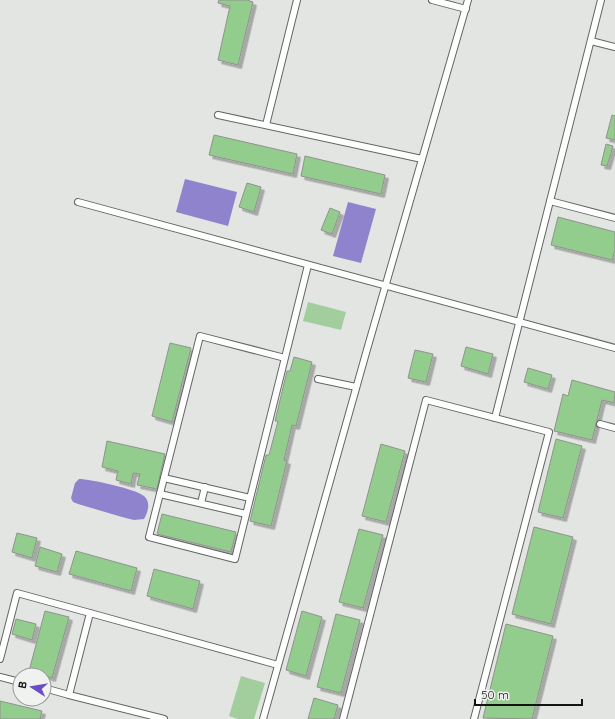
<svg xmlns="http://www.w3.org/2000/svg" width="615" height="719" font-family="Quicksand,sans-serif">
  <defs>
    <filter id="shadow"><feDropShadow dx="3.5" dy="3.5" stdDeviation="0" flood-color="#0004"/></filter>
  </defs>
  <rect width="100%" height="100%" fill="#e2e5e2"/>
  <g fill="#a2ce9d">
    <polygon points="308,302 346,312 341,330 303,321"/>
    <polygon points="241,676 265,683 254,719 238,719 229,716"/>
  </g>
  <g fill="#8e83cc">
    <polygon points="185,179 237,192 228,226 176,212"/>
    <polygon points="348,202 376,209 361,263 333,256"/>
    <path d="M 79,479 C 90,479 136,489 144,496 C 151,502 148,512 144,519 L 134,520 L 122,517 L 78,504 L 73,502 L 71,498 L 75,483 Z"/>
  </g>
  <g fill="#93cd8d" stroke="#90928f" filter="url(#shadow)">
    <polygon points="219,0 247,0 253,2 238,65 218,60 230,6 218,3"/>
    <polygon points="612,115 615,116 615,140 606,138"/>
    <polygon points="214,135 297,154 293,174 209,155"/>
    <polygon points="606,144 613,146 607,166 601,165"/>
    <polygon points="305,156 385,175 381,194 301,176"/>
    <polygon points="247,183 261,187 254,212 239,207"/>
    <polygon points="330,208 340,212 332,234 321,230"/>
    <polygon points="558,217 615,232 615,250 612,260 551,245"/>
    <polygon points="170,343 191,348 172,422 152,416"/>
    <polygon points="466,347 493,354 488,374 461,366"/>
    <polygon points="415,350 433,354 426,382 408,378"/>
    <polygon points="294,357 312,362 296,426 292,425 284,460 287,461 271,526 250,521 266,455 269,455 278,421 275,421 287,371 290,371"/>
    <polygon points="528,368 552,375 548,389 524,382"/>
    <polygon points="572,380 615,392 614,403 602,400 592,440 554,431 563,394 568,396"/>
    <polygon points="556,439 582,446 563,518 538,512"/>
    <polygon points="107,441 165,454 157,489 137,485 140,474 133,473 131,484 116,480 118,471 102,467"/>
    <polygon points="381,444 405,451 386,522 362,516"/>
    <polygon points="162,514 236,532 231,552 157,534"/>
    <polygon points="534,527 573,537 551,624 512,614"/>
    <polygon points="359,529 383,535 363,608 339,602"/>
    <polygon points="17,533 37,538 32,558 12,552"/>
    <polygon points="40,547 62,554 57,572 35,566"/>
    <polygon points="76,551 137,568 131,591 69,574"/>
    <polygon points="154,569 200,581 193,609 147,596"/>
    <polygon points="45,611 69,617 52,678 29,671"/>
    <polygon points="302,611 322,617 306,676 286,670"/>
    <polygon points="336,614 360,620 341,693 317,687"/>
    <polygon points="16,619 36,624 32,640 12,634"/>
    <polygon points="506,624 553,636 532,719 483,718"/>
    <polygon points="314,698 338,705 334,719 308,719"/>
    <polygon points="0,701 42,711 40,719 0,719"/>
  </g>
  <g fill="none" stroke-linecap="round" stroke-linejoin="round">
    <defs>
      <g id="lane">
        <polyline points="432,0 466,9"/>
        <polyline points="591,41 615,47"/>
        <polyline points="218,115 422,159"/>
        <polyline points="266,125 297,0"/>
        <polyline points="550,201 615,218"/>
        <polyline points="78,202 615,348"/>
        <polyline points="285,358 200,336 149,537 235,559 308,265"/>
        <polyline points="318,379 356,387"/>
        <polyline points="495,418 601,0"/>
        <polyline points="600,424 615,428"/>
        <polyline points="164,478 250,498"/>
        <polyline points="160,494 246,514"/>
        <polyline points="201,503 205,487"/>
        <polyline points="0,659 17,593 90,613"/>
        <polyline points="0,677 20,682"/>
        <polyline points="44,688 69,695"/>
        <polyline points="164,719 69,695 90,613 278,665"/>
        <polyline points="263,719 366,353 468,0"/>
        <polyline points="343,719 426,400 549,432 474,719"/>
      </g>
    </defs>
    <use href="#lane" stroke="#626562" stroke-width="8"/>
    <use href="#lane" stroke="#fff" stroke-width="6"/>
  </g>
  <g transform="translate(32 687) rotate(282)"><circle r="19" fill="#eff2ef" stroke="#979997"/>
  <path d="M0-3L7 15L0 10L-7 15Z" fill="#6b4dc6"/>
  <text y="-6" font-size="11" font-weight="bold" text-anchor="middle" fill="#131413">B</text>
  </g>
  <path d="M475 699v6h107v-6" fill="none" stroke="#131413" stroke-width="2"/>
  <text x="481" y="699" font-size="12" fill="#131413" stroke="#eff2ef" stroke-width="3" paint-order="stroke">50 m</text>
</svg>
